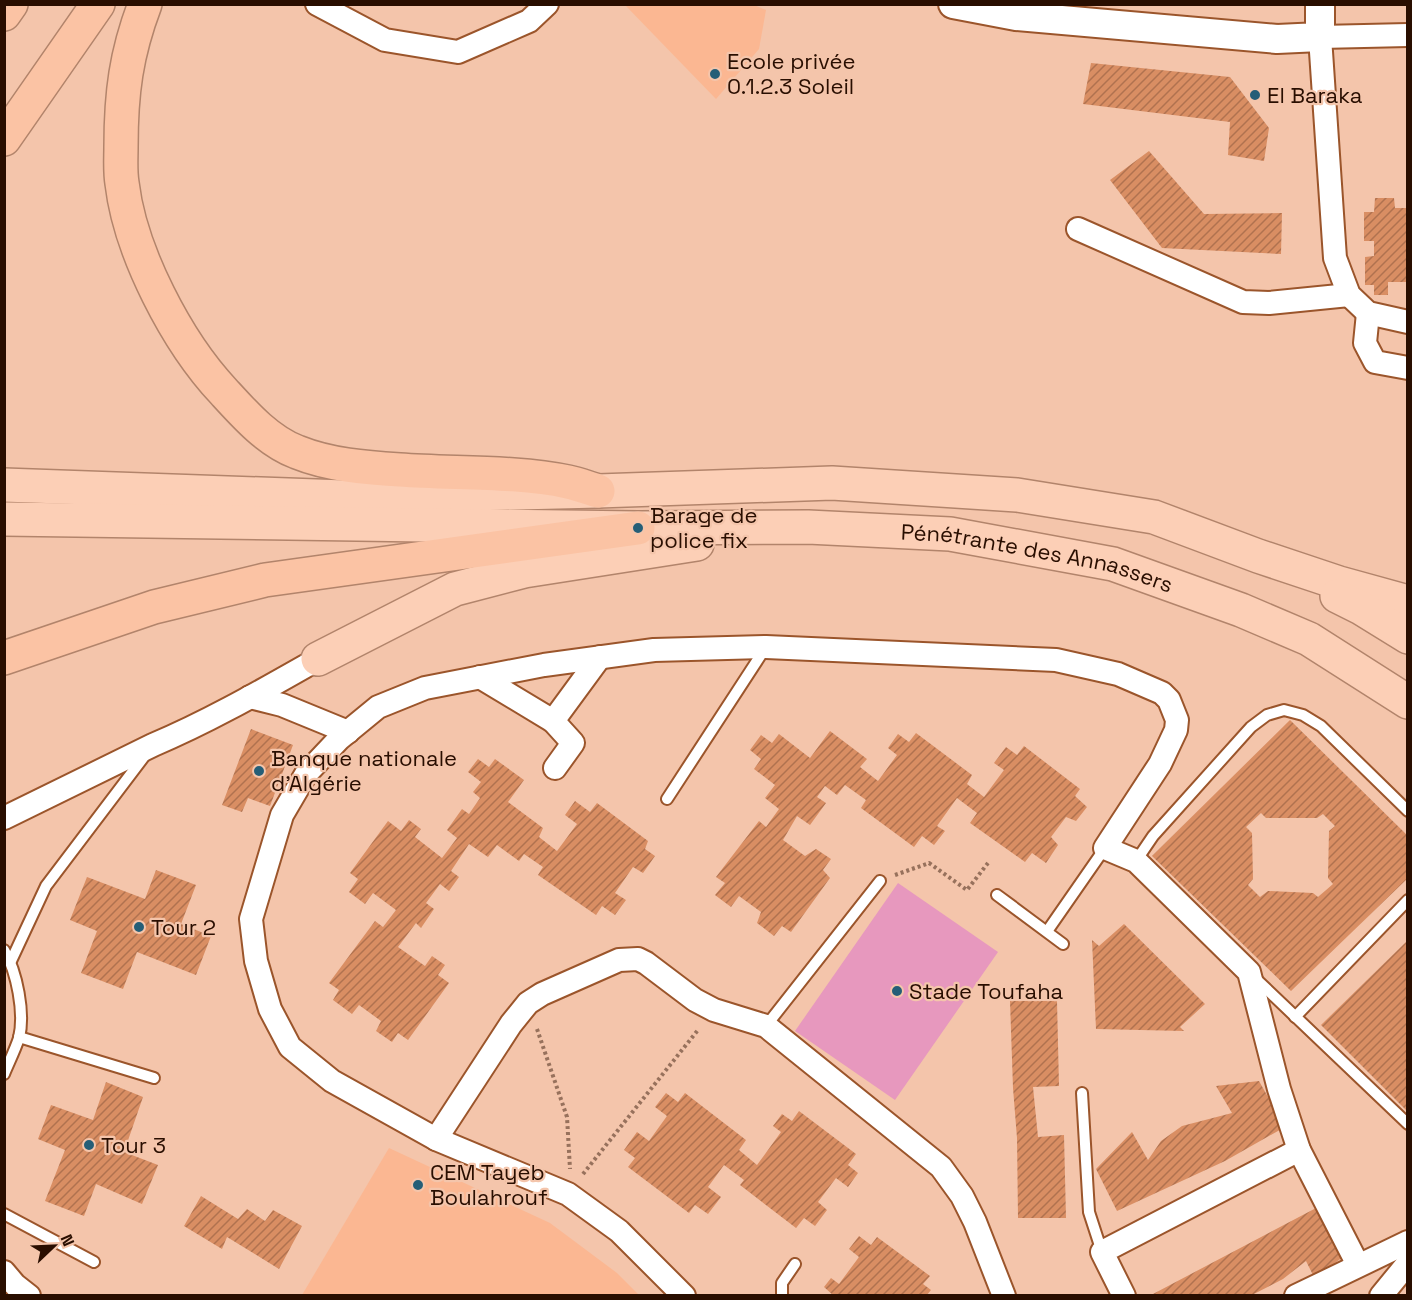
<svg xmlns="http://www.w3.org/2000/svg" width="1412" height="1300" font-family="'Space Grotesk',sans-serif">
  <defs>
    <pattern id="building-hatch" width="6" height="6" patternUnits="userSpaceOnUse" patternTransform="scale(1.5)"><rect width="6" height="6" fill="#d98e63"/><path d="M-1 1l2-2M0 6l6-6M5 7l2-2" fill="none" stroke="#b0724f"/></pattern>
  </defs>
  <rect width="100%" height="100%" fill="#f4c5ab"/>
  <g fill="#fbb792">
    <polygon points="754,5 766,10 759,49 716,99 625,5"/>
    <polygon points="389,1148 550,1223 617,1273 639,1295 302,1295"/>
  </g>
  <polygon fill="#e798be" points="898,883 998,952 895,1100 795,1031"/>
  <g fill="url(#building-hatch)" fill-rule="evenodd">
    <polygon points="1091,63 1230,77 1269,128 1264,161 1228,155 1230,122 1083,104"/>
    <polygon points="1149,151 1204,214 1282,213 1281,254 1162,248 1110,180"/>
    <polygon points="1375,198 1394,198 1395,208 1408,208 1408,282 1388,282 1388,295 1374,295 1374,285 1365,285 1365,257 1374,256 1374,241 1364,241 1364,212 1374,212"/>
    <path d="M 1290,720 L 1408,836 L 1408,878 L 1291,991 L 1152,856 ZM 1261,813 L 1266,818 L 1317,818 L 1323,814 L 1335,826 L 1329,831 L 1328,878 L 1333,884 L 1318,897 L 1313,893 L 1268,891 L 1260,897 L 1248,885 L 1253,879 L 1252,833 L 1246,827 Z"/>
    <polygon points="251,729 293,745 270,806 248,798 242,812 222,805"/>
    <polygon points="830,731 867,759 860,767 878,781 897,755 888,748 898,734 909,742 916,733 972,775 967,784 984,797 1004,770 994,763 1006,747 1017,755 1024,746 1080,789 1075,796 1087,807 1076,821 1066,817 1051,837 1058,845 1046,863 1032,853 1025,862 970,823 977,813 957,798 937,826 945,831 934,845 922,836 914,847 861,808 866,800 845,785 837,795 825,786 817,797 826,803 810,825 797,816 783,840 805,856 816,849 831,859 823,870 830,878 791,932 782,926 774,936 757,923 761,912 739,896 731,907 715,895 725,883 716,877 759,821 766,827 779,809 765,798 775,785 754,769 761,759 750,750 761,735 772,743 779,734 810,758"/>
    <polygon points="478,759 489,767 495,759 524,780 508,802 543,828 539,837 557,851 577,824 565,815 575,801 590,812 597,803 648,841 645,849 655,856 643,873 633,867 615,893 626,900 615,915 602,906 596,915 538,875 543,867 524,854 519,861 497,845 488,857 469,844 451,871 459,877 449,891 440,884 426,903 434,909 421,928 416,923 398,947 425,966 432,956 445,965 438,975 449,983 408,1040 398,1033 392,1042 376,1031 381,1021 359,1005 352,1014 333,1000 339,990 329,983 375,921 383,927 396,910 373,893 365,904 349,892 358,879 350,873 388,821 401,831 409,820 421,829 415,837 442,858 457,838 447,830 462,809 469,814 480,798 473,792 481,782 468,772"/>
    <polygon points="156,870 196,885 181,924 211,936 196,975 137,952 123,989 81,973 97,931 70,920 87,877 145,899"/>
    <polygon points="1124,924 1205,1004 1180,1027 1184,1031 1096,1029 1092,940 1099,946"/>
    <polygon points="1408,940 1408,1112 1321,1025"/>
    <polygon points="1010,1001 1057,1001 1059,1086 1033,1087 1038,1137 1064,1135 1066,1218 1018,1218 1017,1138 1013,1088"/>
    <polygon points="1259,1081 1285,1127 1225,1161 1117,1211 1096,1169 1132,1132 1148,1160 1161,1141 1182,1126 1232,1113 1216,1086"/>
    <polygon points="106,1082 143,1097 124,1152 158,1165 142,1204 96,1184 84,1216 45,1201 65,1150 38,1139 51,1105 93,1120"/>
    <polygon points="666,1093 678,1102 685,1093 746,1140 739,1150 757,1165 781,1132 773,1126 782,1114 792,1121 799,1111 856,1154 848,1165 858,1173 848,1187 836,1178 818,1202 827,1210 815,1226 804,1218 796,1228 740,1185 744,1180 724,1165 708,1187 721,1197 708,1214 695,1205 689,1213 628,1167 635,1158 624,1150 637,1132 649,1141 667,1116 655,1107"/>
    <polygon points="201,1196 238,1219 247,1209 265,1221 273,1210 302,1226 279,1269 227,1237 222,1249 184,1226"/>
    <polygon points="1318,1207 1344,1256 1315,1279 1306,1261 1283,1279 1250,1296 1154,1296 1153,1294"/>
    <polygon points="859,1236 871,1245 877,1237 930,1276 923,1284 931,1290 926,1296 834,1296 824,1287 831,1278 839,1284 859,1257 849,1249"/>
  </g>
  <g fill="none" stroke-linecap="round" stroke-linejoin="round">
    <defs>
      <g id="service">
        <polyline points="667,799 766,647"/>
        <polyline points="1136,861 1153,836 1251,727 1267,715 1284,710 1303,715 1321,726 1408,811"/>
        <polyline points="997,895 1063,944"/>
        <polyline points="1048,930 1105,848"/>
        <path d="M 4,950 C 17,972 25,1013 19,1038 C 15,1050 9,1062 4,1074"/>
        <polyline points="11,961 46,886 146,754"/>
        <polyline points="1256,979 1408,1124"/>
        <polyline points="1295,1017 1408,900"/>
        <polyline points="766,1026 880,881"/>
        <polyline points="19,1037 154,1078"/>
        <polyline points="1082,1093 1089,1212 1102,1252"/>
        <polyline points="4,1214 94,1262"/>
        <polyline points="782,1296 782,1283 795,1264"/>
      </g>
      <g id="minor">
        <polyline points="317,4 385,40 458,52 529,21 547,4"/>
        <polyline points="1408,35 1320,37 1335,258 1349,295 1368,313 1408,322"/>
        <polyline points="1078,229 1243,302 1269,303 1349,295"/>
        <polyline points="1368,313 1365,343 1375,362 1408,368"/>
        <polyline points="480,677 553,721"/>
        <polyline points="250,697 282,705 348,732"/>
        <polyline points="555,768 573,743 553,721 600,657"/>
        <path d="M 4,818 L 153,745 C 210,721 265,689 318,659"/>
        <polyline points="436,1139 511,1024 528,1003 542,994 619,960 638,959 646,963 695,1000 714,1010 766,1026 941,1167 962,1196 975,1222 1004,1296"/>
        <polyline points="4,1272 15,1285 29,1296"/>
        <polyline points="684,1296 619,1231 568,1194 436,1139 332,1081 290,1047 270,1009 256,961 251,919 282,815 306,774 339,739 378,707 425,688 544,665 654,650 766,647 1056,660 1118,674 1162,693 1169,700 1177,720 1176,730 1160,764 1105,848 1136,861 1249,972 1279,1089 1299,1150 1358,1265"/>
        <polyline points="1124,1296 1102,1252 1299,1150"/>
        <polyline points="1296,1296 1408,1242"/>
        <polyline points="1381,1296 1408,1263"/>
      </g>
      <polyline id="tertiary" points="953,4 1016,16 1277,39 1320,37 1320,4"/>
      <g id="trunk">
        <polyline points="4,485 344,497 598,491 832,483 1017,495 1154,517 1258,556 1339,583 1408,602"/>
        <path id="s1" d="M 4,519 L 638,528 L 808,527 L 950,534 L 1113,564 L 1241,610 L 1309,639 L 1408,702"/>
        <polyline points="1337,596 1361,608 1408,637"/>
        <polyline points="318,659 455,589 524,571 697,544"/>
      </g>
      <g id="motorway">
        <path d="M 145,4 C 126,54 121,93 121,147 C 121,158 120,171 122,183 C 130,252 177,342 224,392 C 245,415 268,441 297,452 C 329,465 366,468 400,470 C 453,474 516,471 568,482 C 578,484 588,488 598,491"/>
        <polyline points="4,14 11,4"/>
        <polyline points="4,139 98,4"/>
        <polyline points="4,658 154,607 265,580 638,528"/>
      </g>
    </defs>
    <use href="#service" stroke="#9b552b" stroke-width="14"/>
    <use href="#minor" stroke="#9b552b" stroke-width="26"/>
    <use href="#tertiary" stroke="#9b552b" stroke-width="32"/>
    <use href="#trunk" stroke="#b2846b" stroke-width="36"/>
    <use href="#motorway" stroke="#b2846b" stroke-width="36"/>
    <g stroke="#97715c" stroke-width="4" stroke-dasharray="3 3" stroke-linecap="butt">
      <polyline points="895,875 929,863 967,890 988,863"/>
      <polyline points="537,1029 567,1117 570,1169"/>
      <polyline points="583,1174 698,1030"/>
    </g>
    <use href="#service" stroke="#fff" stroke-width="10"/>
    <use href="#minor" stroke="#fff" stroke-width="22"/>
    <use href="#tertiary" stroke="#fff" stroke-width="28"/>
    <use href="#trunk" stroke="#fccfb6" stroke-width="33"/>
    <use href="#motorway" stroke="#fbc3a4" stroke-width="33"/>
  </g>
  <g fill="#255e77" stroke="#f4c5ab" stroke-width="2">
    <circle cx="715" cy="74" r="6"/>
    <circle cx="1255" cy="95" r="6"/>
    <circle cx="638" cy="528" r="6"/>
    <circle cx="259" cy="771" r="6"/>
    <circle cx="139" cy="927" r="6"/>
    <circle cx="897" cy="991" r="6"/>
    <circle cx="89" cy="1145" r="6"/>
    <circle cx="418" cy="1185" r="6"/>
  </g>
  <g text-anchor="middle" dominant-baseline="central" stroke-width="4.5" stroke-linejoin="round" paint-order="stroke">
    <g font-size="22" fill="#290e00" stroke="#f4c5ab" text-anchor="start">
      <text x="727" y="61">Ecole privée<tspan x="727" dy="25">0.1.2.3 Soleil</tspan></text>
      <text x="1267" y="95">El Baraka</text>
      <text x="650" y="515">Barage de<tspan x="650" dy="25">police fix</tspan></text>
      <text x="271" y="758">Banque nationale<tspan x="271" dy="25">d'Algérie</tspan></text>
      <text x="151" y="927">Tour 2</text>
      <text x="909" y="991">Stade Toufaha</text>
      <text x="101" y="1145">Tour 3</text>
      <text x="430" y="1172">CEM Tayeb<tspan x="430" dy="25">Boulahrouf</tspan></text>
    </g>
    <g font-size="22" fill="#290e00" stroke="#f4c5ab">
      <text stroke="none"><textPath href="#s1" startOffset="1036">Pénétrante des Annassers</textPath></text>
    </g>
  </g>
  <rect width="1412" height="1300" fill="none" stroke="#290e00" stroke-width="12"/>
  <g transform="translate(54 1246) rotate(67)" stroke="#f4c5ab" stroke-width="4.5" paint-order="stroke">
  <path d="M0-4.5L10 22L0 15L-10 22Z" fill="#290e00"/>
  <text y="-9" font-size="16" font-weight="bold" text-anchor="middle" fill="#290e00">N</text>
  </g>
</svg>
